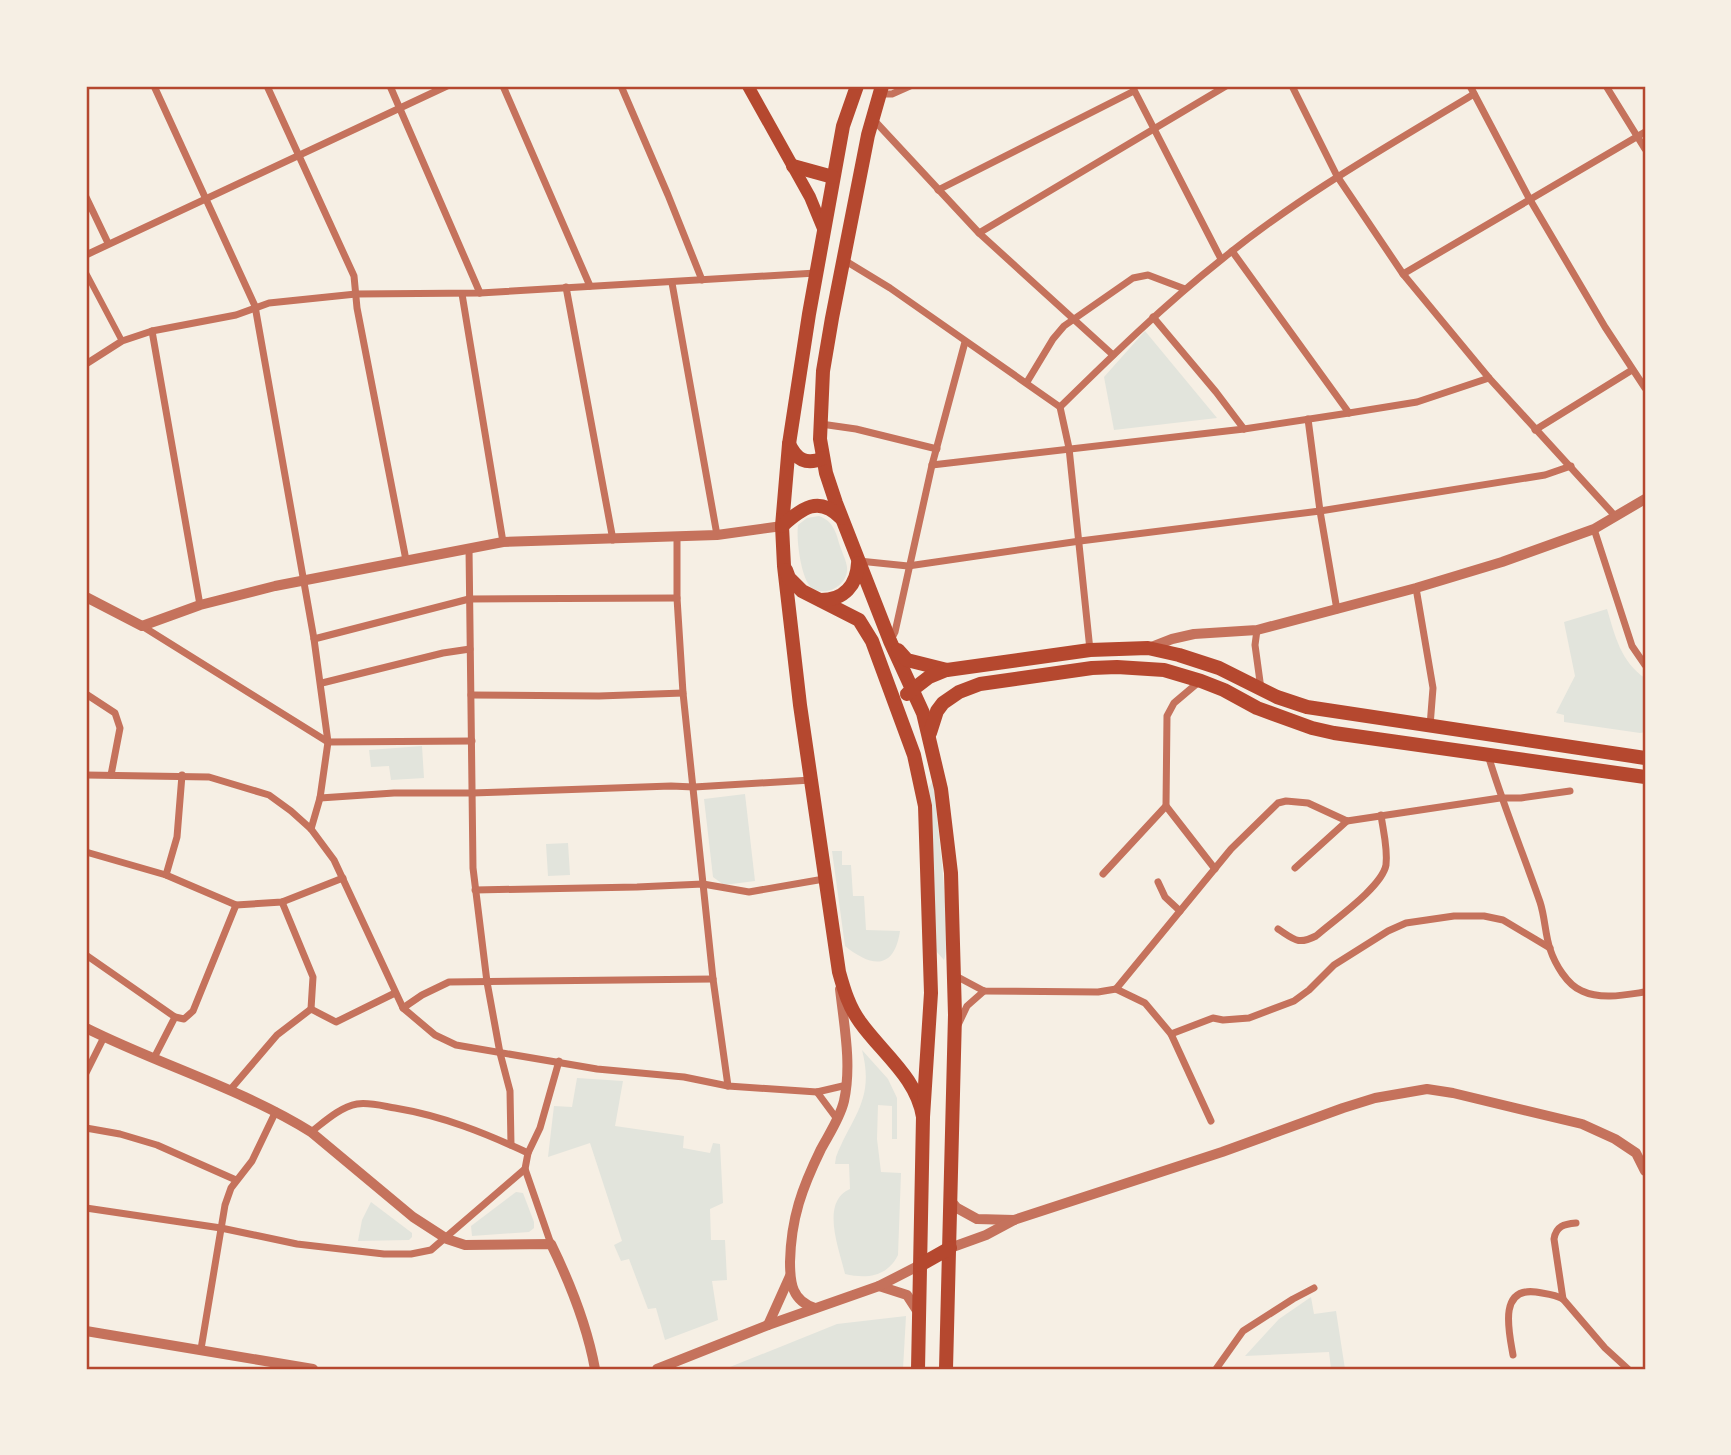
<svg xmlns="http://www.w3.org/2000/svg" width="1731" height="1455" font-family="Arial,sans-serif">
  <rect width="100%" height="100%" fill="#f6efe4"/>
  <g fill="#e2e4dc">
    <polygon points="1145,331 1217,418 1114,430 1104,377"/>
    <path d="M 819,516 C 833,521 836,532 840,546 C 842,552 846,560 847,567 C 849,584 827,598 812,588 C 801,580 796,539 798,525 L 807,518 Z"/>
    <path d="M 1607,609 C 1615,636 1621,662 1645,678 L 1645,732 L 1640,733 L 1564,722 L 1564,715 L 1556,713 L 1575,676 L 1564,622 Z"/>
    <polygon points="422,746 424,778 391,780 389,766 371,767 369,750"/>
    <path d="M 933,781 C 936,810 953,941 944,960 L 936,951 L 929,787 Z"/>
    <polygon points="745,794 755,881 724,885 713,877 704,799"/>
    <polygon points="568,843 570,875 548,876 546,844"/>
    <path d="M 832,851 L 842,851 L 842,865 L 851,865 L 853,896 L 864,896 L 866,930 L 900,931 C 894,971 871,967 845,946 Z"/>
    <path d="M 862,1050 L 888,1079 L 897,1098 L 897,1139 L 892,1139 L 892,1106 L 878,1105 L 877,1139 L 881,1172 L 901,1173 L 898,1255 C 887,1277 867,1279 845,1274 C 839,1248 820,1202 850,1189 L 849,1164 L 835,1164 L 836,1157 C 852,1116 875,1100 862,1050 Z"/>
    <polygon points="577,1078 623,1081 615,1126 684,1136 683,1148 710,1153 713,1143 720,1144 723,1203 710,1209 711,1240 725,1240 727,1280 712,1281 718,1320 665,1340 656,1308 648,1309 629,1259 621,1261 614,1245 622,1241 590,1143 548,1157 554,1106 572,1107"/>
    <polygon points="516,1192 523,1193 534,1222 534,1228 529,1232 472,1236 471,1226"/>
    <polygon points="371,1202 412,1233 412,1237 409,1240 358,1241 362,1220"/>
    <polygon points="1311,1297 1314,1314 1336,1311 1345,1369 1331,1369 1329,1352 1245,1356 1279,1319"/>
    <polygon points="906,1316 903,1369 725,1369 837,1324"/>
  </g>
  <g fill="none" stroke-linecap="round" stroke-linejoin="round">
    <polyline stroke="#c5725c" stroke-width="6" points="86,273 122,341"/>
    <g stroke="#c5725c" stroke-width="7">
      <polyline points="154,86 255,306 314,639 328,742 320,798 311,829"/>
      <polyline points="267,86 354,276 357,308 406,560"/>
      <polyline points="390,86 480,293"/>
      <polyline points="503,86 590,286"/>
      <polyline points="621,86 668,195 702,280"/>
      <polyline points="1132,86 1221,259"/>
      <polyline points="1292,86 1337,176 1403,274 1489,378 1616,517"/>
      <polyline points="1470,86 1529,198 1605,327 1645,388"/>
      <polyline points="1606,86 1645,149"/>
      <polyline points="878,94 892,94 910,86"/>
      <polyline points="872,118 979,233 1113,355"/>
      <polyline points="938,190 1134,91"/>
      <polyline points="86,197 108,243"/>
      <polyline points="979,233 1226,86"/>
      <polyline points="1232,251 1349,413"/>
      <polyline points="86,255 447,86"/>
      <polyline points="844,260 890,288 1060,407 1069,448 1090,650"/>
      <polyline points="1403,274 1645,132"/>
      <polyline points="672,283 717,535"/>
      <polyline points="566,287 613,540"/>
      <polyline points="462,294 503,542"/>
      <polyline points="1153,317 1216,392 1244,429"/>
      <polyline points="152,331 200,605"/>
      <polyline points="86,364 122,341 152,331 236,315 269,303 356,294 480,293 816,273"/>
      <polyline points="1027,382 1053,339 1064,326 1133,278 1148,275 1185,289"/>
      <path d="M 1060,407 C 1112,356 1164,305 1221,260 C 1299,196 1388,146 1474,94"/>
      <polyline points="1308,419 1320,511 1337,610"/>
      <polyline points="821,424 856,429 937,449"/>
      <polyline points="1535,430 1632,370"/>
      <polyline points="932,465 1244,429 1349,413 1417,402 1489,378"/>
      <polyline points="1594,529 1632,646 1645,665"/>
      <polyline points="677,536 677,598 683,693 713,979 728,1086"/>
      <polyline points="469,548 473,868 487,982 500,1053 510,1091 511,1145"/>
      <polyline points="859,561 908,566 1080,541 1320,511 1545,475 1571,466"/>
      <polyline points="1416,588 1433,688 1430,726"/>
      <polyline points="142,626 328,742 472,741"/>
      <polyline points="1257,630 1255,645 1261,689"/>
      <polyline points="314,639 469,599 677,598"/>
      <polyline points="891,640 895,632 932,465 965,342"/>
      <polyline points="322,683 443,653 470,649"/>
      <polyline points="86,694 115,713 120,728 111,775"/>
      <polyline points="471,695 599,696 683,693"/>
      <path d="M 1488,755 C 1503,805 1523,853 1540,902 C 1545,917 1545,934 1550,949 C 1555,964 1567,985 1582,991 C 1601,1000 1625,995 1645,992"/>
      <polyline points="86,775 209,777 269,795 291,811 311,829 334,860 403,1008 435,1035 456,1045 597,1069 684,1077 728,1086 817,1092 847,1085"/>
      <polyline points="320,798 394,793 472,793 671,786 694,787 811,780"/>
      <polyline points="1166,806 1215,869"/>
      <polyline points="86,852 166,875 236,905 282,902 343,878"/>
      <polyline points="1295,868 1347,821"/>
      <polyline points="1103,874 1166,806 1167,716 1174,703 1200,681"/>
      <polyline points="166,875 177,837 182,775"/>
      <polyline points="1158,882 1165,897 1180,911"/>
      <polyline points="475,890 637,887 703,884 749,892 824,879"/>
      <polyline points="282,902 313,977 311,1009"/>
      <path d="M 1278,929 C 1295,940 1298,945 1316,936 C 1334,920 1382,887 1386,865 C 1388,848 1383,830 1381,815"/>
      <polyline points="86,955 175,1017 154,1058"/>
      <polyline points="954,975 984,991 1098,992 1116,989 1145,1003 1171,1034 1211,1121"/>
      <polyline points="1116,989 1231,849 1278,803 1286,801 1308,803 1347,821 1500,798 1521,798 1570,791"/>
      <polyline points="403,1008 422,995 449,982 713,979"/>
      <polyline points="175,1017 184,1019 193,1011 236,905"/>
      <polyline points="958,1025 967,1006 984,991"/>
      <polyline points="1171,1034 1213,1018 1223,1020 1249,1018 1294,1001 1309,990 1334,965 1388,931 1406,923 1454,916 1484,916 1503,920 1550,948"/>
      <polyline points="86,1073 104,1037"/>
      <polyline points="230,1090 277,1035 311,1009 336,1022 395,993"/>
      <polyline points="817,1092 837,1119"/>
      <polyline points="86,1128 120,1134 157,1145 236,1180"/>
      <path d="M 311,1132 C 324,1122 340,1107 357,1104 C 369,1102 383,1106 395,1108 C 443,1116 485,1133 528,1153"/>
      <polyline points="525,1169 551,1244"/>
      <polyline points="86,1208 221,1228 297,1244 384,1254 411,1254 431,1250 525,1169 528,1153 540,1128 559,1061"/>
      <path d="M 1563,1299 L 1554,1239 C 1556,1226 1564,1224 1576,1223"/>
      <polyline points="201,1349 225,1205 231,1188 252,1161 276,1111"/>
      <path d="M 1513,1355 C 1509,1332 1498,1287 1536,1292 C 1546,1294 1554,1294 1563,1299 L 1605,1348 L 1628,1369"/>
      <polyline points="1216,1369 1243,1331 1293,1299 1314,1288"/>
    </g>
    <g stroke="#c5725c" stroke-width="10">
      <polyline points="86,597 142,626 200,605 275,586 503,542 717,535 782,526"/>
      <polyline points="1149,648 1172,639 1194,634 1257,630 1416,588 1502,562 1594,529 1645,499"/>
      <path d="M 86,1028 C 160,1065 240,1088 311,1132 L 413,1217 L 447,1239 L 465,1245 L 551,1244 C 571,1285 587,1325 595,1369"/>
      <polyline points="950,1200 957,1208 977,1219 1014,1220 1222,1152 1343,1108 1375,1098 1427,1089 1453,1093 1582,1124 1615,1139 1636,1153 1645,1171"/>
      <polyline points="950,1248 986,1235 1014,1220"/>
      <polyline points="879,1286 907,1295 918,1312"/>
      <path d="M 815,1308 C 792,1301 790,1283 790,1262 C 791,1218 802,1188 821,1149 C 829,1134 840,1118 844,1101 C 852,1065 844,1025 840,989"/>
      <polyline points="768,1325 790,1276"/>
      <polyline points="86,1331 313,1369"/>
      <polyline points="657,1369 768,1325 879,1286 920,1265"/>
    </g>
    <polyline stroke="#b5482f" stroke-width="12" points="748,86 810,197 824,231"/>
    <g stroke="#b5482f" stroke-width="14">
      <path d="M 857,86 L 843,126 L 809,314 L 789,444 L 782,526 L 784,566 L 800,705 L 839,972 C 844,990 849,1007 860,1022 C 882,1053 917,1078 923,1117"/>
      <polyline points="882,86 868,135 832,318 823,371 820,439 826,473 836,503 890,641 923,713 941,789 951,873 955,1015 946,1369"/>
      <polyline points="793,166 833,177"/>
      <path d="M 789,444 C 796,459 806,466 823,458"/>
      <path d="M 782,526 C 802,508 819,495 841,518"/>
      <polyline points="786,570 789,578 802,591 859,620 872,641 914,755 925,806 931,993 923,1117 918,1369"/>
      <path d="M 821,600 C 844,600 857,585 858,563"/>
      <polyline points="898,650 907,660 947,670 1090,650 1148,648 1179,655 1219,668 1277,697 1307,707 1645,758"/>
      <polyline points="907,694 929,677 946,670"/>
      <polyline points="930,733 937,711 943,703 959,692 980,684 1092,668 1117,667 1164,670 1201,681 1224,690 1257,708 1312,728 1334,733 1645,777"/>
      <polyline points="920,1265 950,1248"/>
    </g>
  </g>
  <rect width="1731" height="1455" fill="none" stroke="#f6efe4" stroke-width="175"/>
  <rect x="88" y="88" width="1556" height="1280" fill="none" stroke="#b5482f" stroke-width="2.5"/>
</svg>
